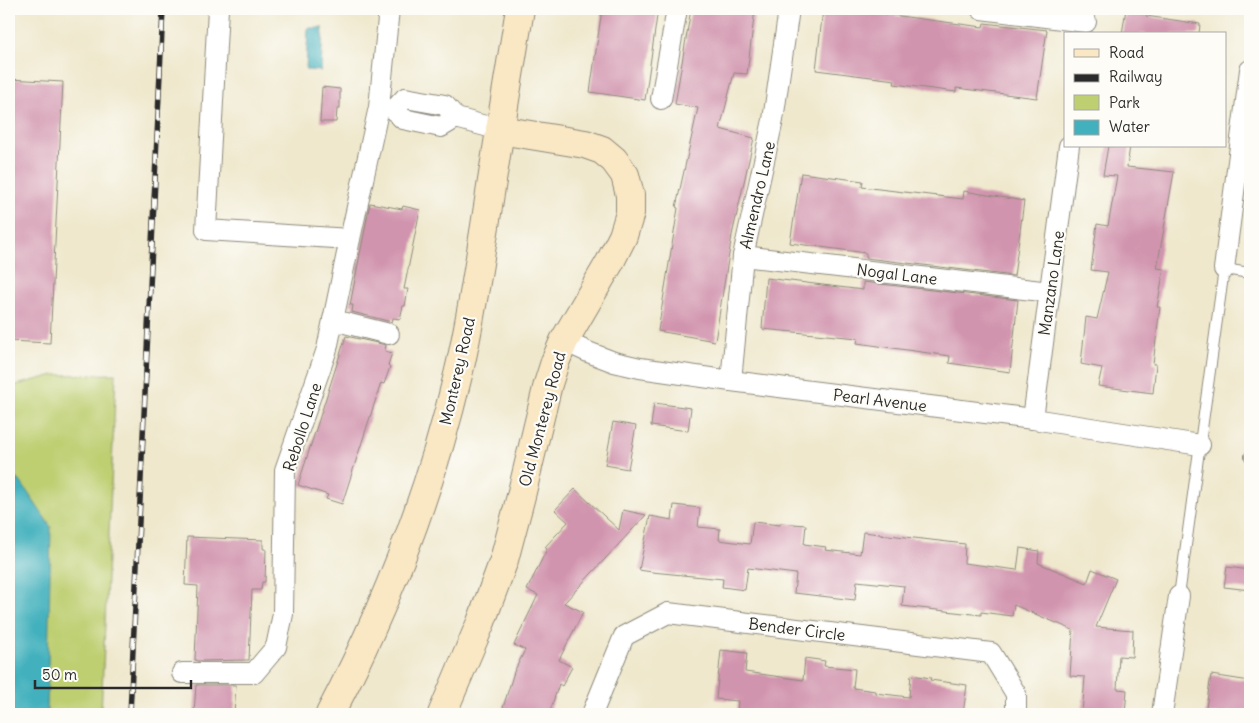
<svg xmlns="http://www.w3.org/2000/svg" width="1259" height="723" font-family="Delius,sans-serif">
  <rect width="100%" height="100%" fill="#fdfcf7"/>
  <filter id="ink" filterUnits="userSpaceOnUse"><feTurbulence type="fractalNoise" baseFrequency=".02" numOctaves="2"/><feDisplacementMap in="SourceGraphic" scale="10" xChannelSelector="R" yChannelSelector="G"/><feConvolveMatrix kernelMatrix="1 2 1 2 8 2 1 2 1" color-interpolation-filters="sRGB"/></filter>
  <filter id="wash" filterUnits="userSpaceOnUse"><feTurbulence type="fractalNoise" baseFrequency=".0096" numOctaves="4" result="noise"/><feDisplacementMap in="SourceGraphic" scale="20" xChannelSelector="R" yChannelSelector="G"/><feGaussianBlur stdDeviation="1.12" result="paint"/><feColorMatrix in="noise" values="0 0 0 0 0 0 0 0 0 0 0 0 0 0 0 0 0 1.4 0 .05"/><feComposite in="paint" operator="in"/></filter>
  <g filter="url(#wash)">
    <rect width="100%" height="100%" fill="#efe8cd"/>
    <polygon fill="#becf72" stroke="#747d4e" points="116,374 101,714 9,714 9,387 54,375"/>
    <g fill="#42b1bd" stroke="#366e74">
      <polygon points="308,28 323,28 321,71 306,70"/>
      <polygon points="9,475 20,481 51,527 47,714 9,714"/>
    </g>
    <g id="blocks">
      <g fill="#d194ae">
        <polygon points="602,9 658,9 645,100 590,92"/>
        <polygon points="691,9 755,9 747,74 734,73 720,129 754,138 732,235 715,341 658,331 678,208 676,207 698,108 675,104"/>
        <polygon points="823,9 865,9 884,12 884,14 983,27 984,23 1047,30 1037,98 956,88 956,92 894,84 895,80 816,70"/>
        <polygon points="1126,9 1147,9 1146,16 1200,24 1199,34 1122,34"/>
        <polygon points="9,79 63,82 50,343 9,341"/>
        <polygon points="322,87 340,89 340,109 337,109 336,122 320,122"/>
        <polygon points="1108,146 1130,146 1127,167 1174,172 1157,268 1164,269 1157,307 1160,307 1153,364 1156,364 1153,393 1098,386 1102,368 1081,364 1086,317 1097,319 1108,272 1091,270 1097,224 1108,226 1117,176 1103,175"/>
        <polygon points="801,173 863,181 862,187 963,199 964,191 1024,201 1014,276 866,258 866,253 790,243"/>
        <polygon points="370,203 402,209 403,206 420,210 404,289 408,289 405,306 403,306 400,319 393,318 392,322 352,312 353,305 350,305"/>
        <polygon points="766,278 863,290 863,282 1018,300 1010,372 949,363 950,356 857,343 858,338 762,329"/>
        <polygon points="346,336 386,345 385,351 392,353 388,365 390,367 384,384 381,383 342,504 326,499 328,495 298,485"/>
        <polygon points="654,403 691,408 688,431 651,426"/>
        <polygon points="613,422 636,426 628,469 605,465"/>
        <polygon points="575,489 619,530 623,510 646,515 564,603 583,612 559,660 572,667 562,686 559,684 549,714 545,714 530,709 528,714 501,714 514,672 525,650 514,645 538,595 527,590 547,549 545,547 568,522 555,510"/>
        <polygon points="674,505 700,508 698,527 720,529 719,540 750,544 753,522 780,525 780,523 806,525 804,544 826,547 825,550 860,554 863,532 965,544 964,563 1017,570 1020,548 1039,551 1038,563 1087,583 1092,569 1116,579 1096,627 1133,630 1132,657 1119,656 1117,689 1127,690 1125,714 1082,714 1085,677 1070,676 1073,630 1014,605 1012,616 981,612 981,615 902,606 904,586 857,581 855,600 794,593 796,574 748,568 745,590 722,587 723,579 652,572 639,570 650,516 672,520"/>
        <polygon points="187,537 263,540 263,549 266,549 265,582 262,582 261,590 252,590 249,660 197,661 197,660 195,660 198,586 185,585"/>
        <polygon points="1227,567 1250,570 1250,590 1224,587"/>
        <polygon points="721,650 747,653 745,672 803,680 805,658 825,661 824,666 855,669 853,688 875,691 875,693 909,697 911,675 931,678 930,680 967,685 963,714 737,714 738,701 716,699"/>
        <polygon points="1211,675 1250,681 1250,714 1228,712 1228,714 1205,714"/>
        <polygon points="196,685 236,685 234,714 194,714"/>
      </g>
    </g>
  </g>
  <g filter="url(#ink)">
    <use href="#blocks" fill-opacity="0" stroke="#8d8a7c" stroke-width="1"/>
    <g fill="none" stroke-linecap="round" stroke-linejoin="round">
      <defs>
        <g id="lane">
          <polyline points="1250,457 1250,456"/>
          <polyline points="1179,596 1224,269 1250,273"/>
        </g>
        <g id="street">
          <polyline points="218,9 206,230 350,239"/>
          <polyline points="981,9 1086,22"/>
          <polyline points="661,99 677,9"/>
          <polyline points="456,118 441,127 403,119 394,110 405,98 445,105 456,118 500,130"/>
          <polyline points="743,256 1050,292"/>
          <polyline points="1224,269 1250,70"/>
          <polyline points="333,320 389,334"/>
          <polyline points="564,341 588,352 614,362 640,368 731,381 1033,419 1200,445"/>
          <polyline points="731,381 743,256 773,120 789,9"/>
          <polyline points="1033,419 1069,146"/>
          <polyline points="182,673 254,673 276,647 283,614 285,470 327,349 350,239 379,107 389,9"/>
          <polyline points="592,714 624,636 668,613 991,653 1016,694 1016,714"/>
          <polyline points="1162,714 1179,596"/>
        </g>
        <g id="secondary">
          <path d="M 330,714 C 386,607 430,493 458,375 C 470,326 477,275 485,226 C 496,153 508,81 520,9"/>
          <polyline points="442,714 481,622 504,560 521,496 548,384 555,362 564,341 610,262 623,236 630,213 630,195 625,175 614,160 602,150 585,144 500,130"/>
        </g>
      </defs>
      <use href="#lane" stroke="#8d8a7c" stroke-width="12"/>
      <use href="#street" stroke="#8d8a7c" stroke-width="22"/>
      <use href="#secondary" stroke="#8d8a7c" stroke-width="30"/>
      <use href="#lane" stroke="#fff" stroke-width="10"/>
      <use href="#street" stroke="#fff" stroke-width="20"/>
      <use href="#secondary" stroke="#fae7c3" stroke-width="28"/>
      <defs>
        <polyline id="rail" points="130,714 163,9"/>
      </defs>
      <use href="#rail" stroke="#2b2b2b" stroke-width="5.5"/>
      <use href="#rail" stroke="#fdfcf7" stroke-width="4" stroke-dasharray="11" stroke-linecap="butt"/>
    </g>
  </g>
  <g text-anchor="middle" dominant-baseline="central" stroke-width="4.5" stroke-linejoin="round" paint-order="stroke">
    <g font-size="16" fill="#2b2b2b" stroke="#fdfcf7">
      <text transform="translate(757 195) rotate(-77)">Almendro Lane</text>
      <text transform="translate(897 274) rotate(7)">Nogal Lane</text>
      <text transform="translate(1051 283) rotate(-82)">Manzano Lane</text>
      <text transform="translate(457 371) rotate(-77)">Monterey Road</text>
      <text transform="translate(880 400) rotate(7)">Pearl Avenue</text>
      <text transform="translate(542 419) rotate(-75)">Old Monterey Road</text>
      <text transform="translate(302 427) rotate(-72)">Rebollo Lane</text>
      <text transform="translate(797 629) rotate(7)">Bender Circle</text>
    </g>
  </g>
  <rect width="1259" height="723" fill="none" stroke="#fdfcf7" stroke-width="30"/>
  <rect x="1064" y="32" width="162" height="115" fill="#fdfcf7" stroke="#a9a8a5"/>
  <rect x="1074" y="49" width="25" height="8" fill="#fae7c3" stroke="#a9a8a5"/>
  <text x="1109" y="58" font-size="15" fill="#2b2b2b">Road</text>
  <rect x="1074" y="74" width="25" height="8" fill="#2b2b2b" stroke="#a9a8a5"/>
  <text x="1109" y="82" font-size="15" fill="#2b2b2b">Railway</text>
  <rect x="1074" y="95" width="25" height="15" fill="#becf72" stroke="#a9a8a5"/>
  <text x="1109" y="108" font-size="15" fill="#2b2b2b">Park</text>
  <rect x="1074" y="120" width="25" height="15" fill="#42b1bd" stroke="#a9a8a5"/>
  <text x="1109" y="132" font-size="15" fill="#2b2b2b">Water</text>
  <path d="M35 680v8h156v-8" fill="none" stroke="#2b2b2b" stroke-width="2.5"/>
  <text x="42" y="680" font-size="15" fill="#2b2b2b" stroke="#fdfcf7" stroke-width="4" paint-order="stroke">50 m</text>
</svg>
